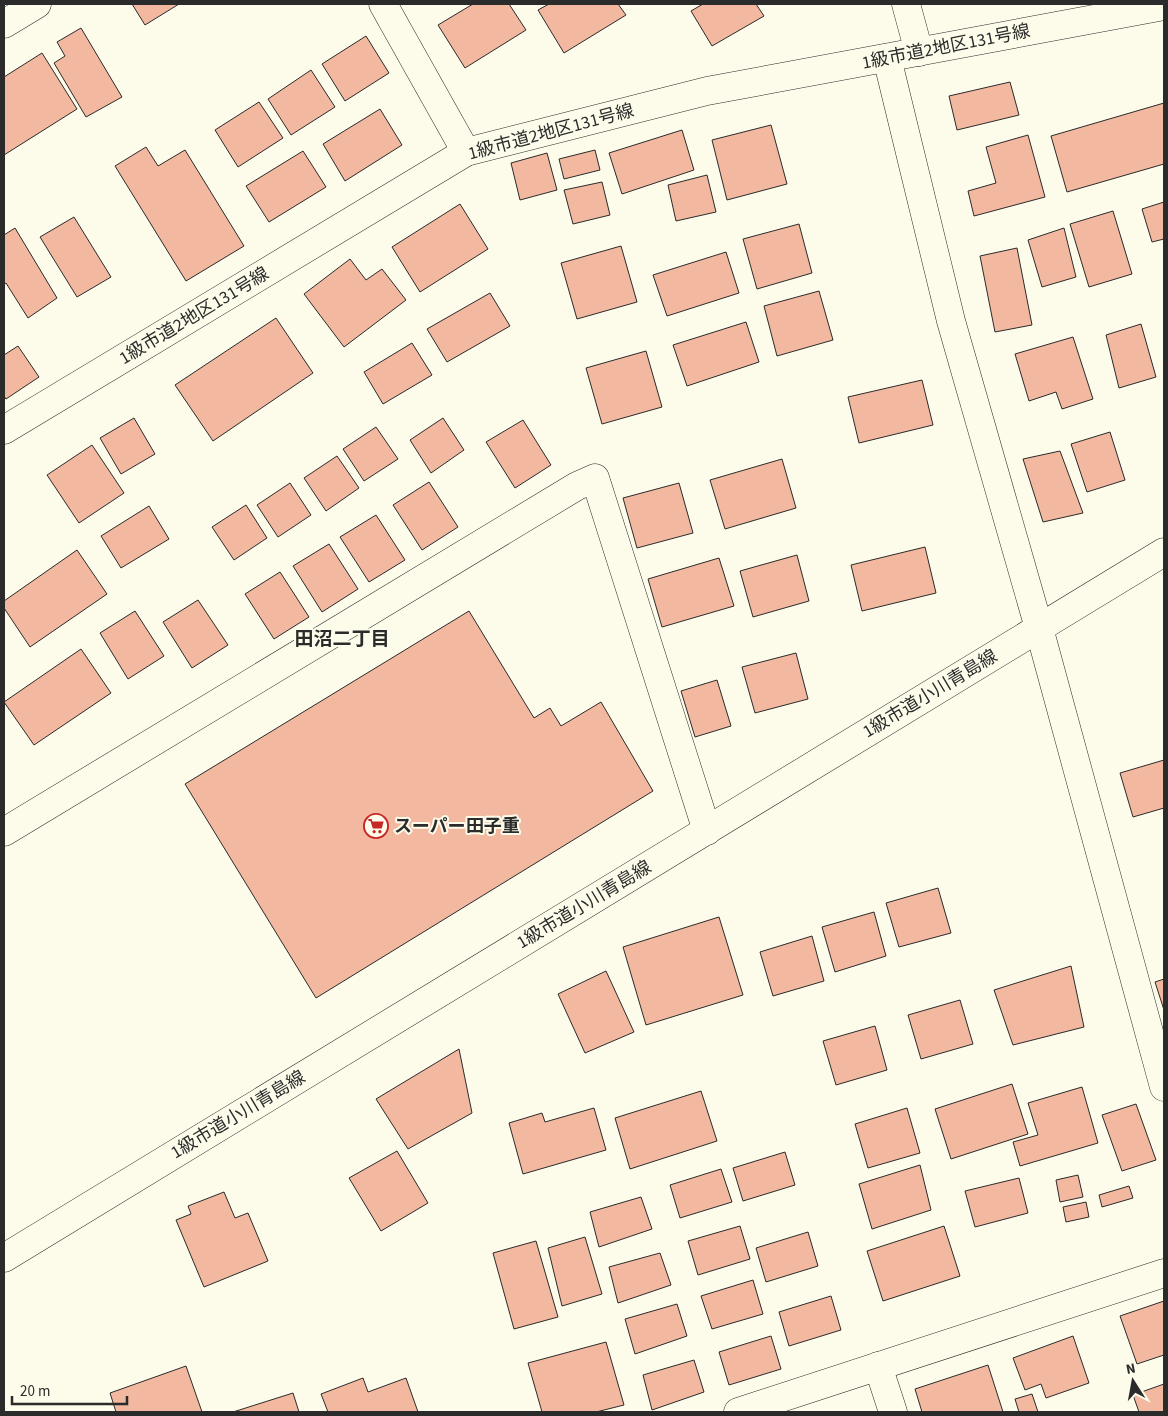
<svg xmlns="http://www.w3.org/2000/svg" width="1168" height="1416" font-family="'Source Sans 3','Noto Sans JP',sans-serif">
  <rect width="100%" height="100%" fill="#fdfbea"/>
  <g fill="#f2b8a0" stroke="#2b2b2b">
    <polygon points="132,4 179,4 145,25"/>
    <polygon points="473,4 509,4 526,30 465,68 438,25"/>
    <polygon points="549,4 618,4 626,15 564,53 538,10"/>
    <polygon points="703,4 756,4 764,16 712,46 691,11"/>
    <polygon points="81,28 122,97 86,117 54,63 65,56 57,42"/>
    <polygon points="366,36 389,73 345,101 322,64"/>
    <polygon points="42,53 77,109 4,155 4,77"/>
    <polygon points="311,70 335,107 291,135 268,99"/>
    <polygon points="1010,82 1019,115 957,130 949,96"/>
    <polygon points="259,102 283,138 238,167 215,130"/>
    <polygon points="1164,103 1164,164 1067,192 1051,136"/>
    <polygon points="380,109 402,145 345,181 323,144"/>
    <polygon points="771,125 787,184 727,200 712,140"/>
    <polygon points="682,130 694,170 622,194 609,153"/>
    <polygon points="1028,135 1045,197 974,216 968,191 996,183 986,147"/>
    <polygon points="146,147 158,166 185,150 244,246 186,281 115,166"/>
    <polygon points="595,150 600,170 564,179 559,159"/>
    <polygon points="303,151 326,187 269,222 246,186"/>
    <polygon points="547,153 557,190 520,200 511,163"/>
    <polygon points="707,175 716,212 676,221 668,185"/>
    <polygon points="602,182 610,215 573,224 564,190"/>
    <polygon points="1164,202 1164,239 1152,242 1142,209"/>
    <polygon points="460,204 488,249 420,292 392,247"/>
    <polygon points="1113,211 1132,274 1089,287 1070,224"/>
    <polygon points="74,217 111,277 77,297 40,237"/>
    <polygon points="799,224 812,273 757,289 743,239"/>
    <polygon points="15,228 57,298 28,318 6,283 4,284 4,235"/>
    <polygon points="1064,228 1076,277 1042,287 1028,240"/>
    <polygon points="621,246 637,302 577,319 561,263"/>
    <polygon points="1017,248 1032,325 995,332 980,256"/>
    <polygon points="726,252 739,293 667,316 653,275"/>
    <polygon points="350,259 366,280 382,269 406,300 344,347 304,294"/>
    <polygon points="819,291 833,340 777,356 764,306"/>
    <polygon points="490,293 510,326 447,362 427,329"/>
    <polygon points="276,318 313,373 213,441 175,385"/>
    <polygon points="746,322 759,362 687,386 673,345"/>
    <polygon points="1141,324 1156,377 1119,388 1106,335"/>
    <polygon points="1073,337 1093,399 1062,409 1056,392 1029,401 1015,354"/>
    <polygon points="412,343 432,375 383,404 364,372"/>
    <polygon points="18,346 39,377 6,399 4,396 4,355"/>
    <polygon points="646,351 662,407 602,424 586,368"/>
    <polygon points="922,380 933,425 859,443 848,397"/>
    <polygon points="134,418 155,454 121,474 100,438"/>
    <polygon points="443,418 464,450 431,473 410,440"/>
    <polygon points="523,420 551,465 515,488 486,442"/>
    <polygon points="376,427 398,459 364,481 343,449"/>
    <polygon points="1110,432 1125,480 1087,492 1071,444"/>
    <polygon points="92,445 124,493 79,523 47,475"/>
    <polygon points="1060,451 1083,513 1043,522 1023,459"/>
    <polygon points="337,456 359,488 326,511 304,478"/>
    <polygon points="782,459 796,508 725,529 710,480"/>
    <polygon points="429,482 458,527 422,550 393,505"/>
    <polygon points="290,483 311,515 278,537 257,505"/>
    <polygon points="679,483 693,533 637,548 623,498"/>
    <polygon points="246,505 267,538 234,560 212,527"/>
    <polygon points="149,506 169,539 121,568 101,536"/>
    <polygon points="376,515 405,560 369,582 340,537"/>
    <polygon points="329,544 358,589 322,612 293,566"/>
    <polygon points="925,547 936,593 862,611 851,565"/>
    <polygon points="77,550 107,594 30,647 4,608 4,601"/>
    <polygon points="797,555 809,601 753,617 740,571"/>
    <polygon points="719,558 734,606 662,627 648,579"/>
    <polygon points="280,572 309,617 274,639 245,594"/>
    <polygon points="198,600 228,645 192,668 163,622"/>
    <polygon points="135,611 164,656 128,679 100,633"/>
    <polygon points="469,611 534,718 550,708 561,726 601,702 653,791 316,998 185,784"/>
    <polygon points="81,649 111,693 34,745 4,702"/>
    <polygon points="796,653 808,699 755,713 742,667"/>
    <polygon points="717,680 731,726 695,737 681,691"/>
    <polygon points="1164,760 1164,808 1133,817 1120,773"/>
    <polygon points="938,888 951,933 899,947 886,903"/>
    <polygon points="874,912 886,956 835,972 822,927"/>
    <polygon points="719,917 743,995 646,1025 623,947"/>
    <polygon points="812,936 824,981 773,996 760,952"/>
    <polygon points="1071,966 1084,1027 1013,1045 994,990"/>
    <polygon points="606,971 634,1032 585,1053 558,994"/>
    <polygon points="1164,979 1164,1010 1155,982"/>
    <polygon points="960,1000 973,1044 921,1059 908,1015"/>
    <polygon points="875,1026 887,1070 836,1085 823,1041"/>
    <polygon points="459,1049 472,1113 408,1149 376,1099"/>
    <polygon points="1012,1084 1028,1134 951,1159 935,1109"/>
    <polygon points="1082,1087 1098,1143 1020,1166 1013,1142 1038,1135 1028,1103"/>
    <polygon points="701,1091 717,1141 630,1169 615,1118"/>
    <polygon points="1136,1104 1156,1160 1122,1171 1102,1115"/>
    <polygon points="594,1108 606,1150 523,1174 509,1123 542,1113 545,1122"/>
    <polygon points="907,1108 920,1153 868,1168 855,1124"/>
    <polygon points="397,1151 428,1203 381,1231 349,1178"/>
    <polygon points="785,1152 795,1185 743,1201 733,1168"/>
    <polygon points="920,1165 931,1210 872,1229 859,1184"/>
    <polygon points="721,1169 732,1202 680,1218 670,1185"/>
    <polygon points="1078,1175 1083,1197 1060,1202 1056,1180"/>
    <polygon points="1019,1178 1028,1213 975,1227 965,1191"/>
    <polygon points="1129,1186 1133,1198 1102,1207 1099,1195"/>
    <polygon points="224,1192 235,1218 248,1213 268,1261 204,1287 176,1220 191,1214 188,1206"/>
    <polygon points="641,1197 652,1229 599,1247 590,1212"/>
    <polygon points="1086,1202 1089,1217 1066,1222 1063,1207"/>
    <polygon points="740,1226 750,1259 698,1275 688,1241"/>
    <polygon points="944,1226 960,1276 883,1301 867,1251"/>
    <polygon points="808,1232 818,1266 766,1282 756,1248"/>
    <polygon points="585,1237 602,1294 562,1306 548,1248"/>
    <polygon points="536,1241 558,1317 514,1329 493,1253"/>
    <polygon points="660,1253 671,1285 618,1303 609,1267"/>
    <polygon points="753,1280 763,1314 712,1329 701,1296"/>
    <polygon points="831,1296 841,1330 789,1346 779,1312"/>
    <polygon points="1164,1301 1164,1355 1137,1364 1120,1316"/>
    <polygon points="677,1304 687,1336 635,1354 625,1319"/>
    <polygon points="771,1336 781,1369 729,1385 719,1352"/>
    <polygon points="1073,1336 1089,1383 1046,1398 1041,1384 1025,1390 1013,1358"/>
    <polygon points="606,1342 624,1405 596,1412 542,1412 528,1363"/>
    <polygon points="694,1360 704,1392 652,1410 643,1375"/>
    <polygon points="988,1365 1003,1412 922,1412 915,1389"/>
    <polygon points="186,1366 202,1412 116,1412 110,1393"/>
    <polygon points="363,1378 368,1392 406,1378 418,1412 328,1412 321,1394"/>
    <polygon points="1164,1384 1164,1412 1139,1412 1133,1395"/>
    <polygon points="293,1393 299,1412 233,1412"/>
    <polygon points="1032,1394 1038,1412 1019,1412 1015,1399"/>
  </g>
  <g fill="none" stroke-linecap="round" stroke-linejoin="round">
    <defs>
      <g id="minor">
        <polyline points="383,4 466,152"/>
        <polyline points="906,4 919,52"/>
        <polyline points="4,24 37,4"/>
        <polyline points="887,58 951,321 1039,628 1164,1087"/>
        <polyline points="4,430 466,152 707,91 1164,6"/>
        <polyline points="4,832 577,486 595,478 707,831"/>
        <polyline points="4,1258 1164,552"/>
        <polyline points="878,1366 893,1412"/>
        <polyline points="738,1412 1164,1273"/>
      </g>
    </defs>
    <use href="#minor" stroke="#2b2b2b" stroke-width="29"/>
    <use href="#minor" stroke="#fdfbea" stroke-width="28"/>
  </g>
  <defs>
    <symbol id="supermarket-ring" viewBox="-11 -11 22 22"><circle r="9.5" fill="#fdfbea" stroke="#c62828" stroke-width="1.5"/><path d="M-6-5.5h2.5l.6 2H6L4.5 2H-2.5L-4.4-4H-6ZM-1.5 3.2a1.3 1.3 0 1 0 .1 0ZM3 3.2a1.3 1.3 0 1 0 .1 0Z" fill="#c62828"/></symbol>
  </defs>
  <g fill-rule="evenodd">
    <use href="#supermarket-ring" x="362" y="812" width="28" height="28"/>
  </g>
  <g text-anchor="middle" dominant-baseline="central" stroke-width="4" stroke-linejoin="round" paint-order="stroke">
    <g font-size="18" fill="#2b2b2b" stroke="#fdfbea">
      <text transform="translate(946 47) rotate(-11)">1級市道2地区131号線</text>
      <text transform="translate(551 132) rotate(-15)">1級市道2地区131号線</text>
      <text transform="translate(194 316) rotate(-31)">1級市道2地区131号線</text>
      <text transform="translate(930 694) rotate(-31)">1級市道小川青島線</text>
      <text transform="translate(584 905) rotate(-31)">1級市道小川青島線</text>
      <text transform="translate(238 1115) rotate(-31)">1級市道小川青島線</text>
    </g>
    <g font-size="18" font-weight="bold" fill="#2b2b2b" stroke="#fdfbea" text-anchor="start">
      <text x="394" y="826">スーパー田子重</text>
    </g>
    <g font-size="19" font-weight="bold" fill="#2b2b2b" stroke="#fdfbea">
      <text x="342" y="639">田沼二丁目</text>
    </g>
  </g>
  <rect width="1168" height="1416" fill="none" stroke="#2b2b2b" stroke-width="10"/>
  <g transform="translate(1133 1381) rotate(349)" stroke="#fdfbea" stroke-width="4" paint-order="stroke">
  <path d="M0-4L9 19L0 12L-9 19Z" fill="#2b2b2b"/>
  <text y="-8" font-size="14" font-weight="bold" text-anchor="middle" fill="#2b2b2b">N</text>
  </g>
  <path d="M12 1396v8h115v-8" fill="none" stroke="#2b2b2b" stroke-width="2.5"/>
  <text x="20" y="1396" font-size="15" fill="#2b2b2b" stroke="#fdfbea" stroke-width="4" paint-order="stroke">20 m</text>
</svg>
